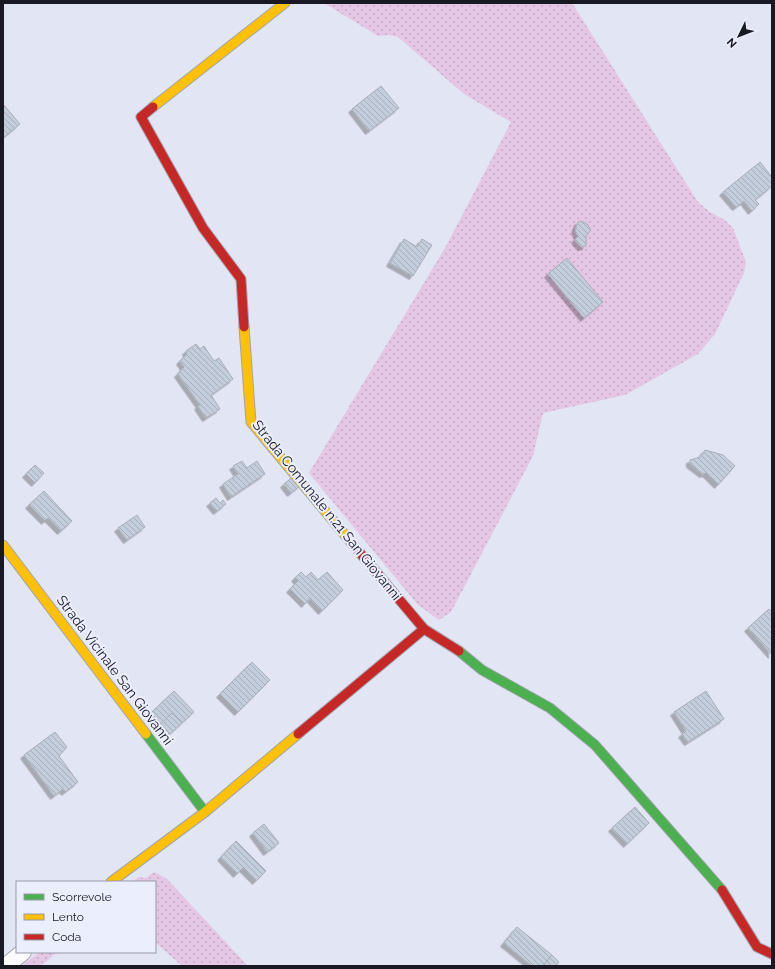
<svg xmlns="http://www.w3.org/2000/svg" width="775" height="969" font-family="Raleway,sans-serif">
  <defs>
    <pattern id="grass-dots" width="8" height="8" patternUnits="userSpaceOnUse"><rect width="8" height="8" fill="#e5c6e5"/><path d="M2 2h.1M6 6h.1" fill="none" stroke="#c4aac4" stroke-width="1.8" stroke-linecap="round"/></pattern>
    <pattern id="building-back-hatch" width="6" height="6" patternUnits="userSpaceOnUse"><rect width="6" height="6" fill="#c3cddc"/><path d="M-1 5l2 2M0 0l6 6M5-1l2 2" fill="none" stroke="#a7afbc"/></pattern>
    <filter id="shadow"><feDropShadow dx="-3.5" dy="3.5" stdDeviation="0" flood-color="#0004"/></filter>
  </defs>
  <rect width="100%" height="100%" fill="#e2e5f3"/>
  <g fill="url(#grass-dots)">
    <polygon points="324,3 572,3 698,202 710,212 725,220 733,228 746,262 744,273 715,334 698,354 625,395 543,413 533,456 451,612 439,620 418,605 309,473 445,248 511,122 464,94 398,37 388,35 378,36"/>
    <polygon points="154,872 167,879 248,966 182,966 155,942 155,882 132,882 139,877 146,878"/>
    <polygon points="40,952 64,952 55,954 41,966 21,966"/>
  </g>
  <g fill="url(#building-back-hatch)" stroke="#a9afb8" filter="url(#shadow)">
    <polygon points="381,86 399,108 369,131 352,109"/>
    <polygon points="3,104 20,124 3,138"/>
    <polygon points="760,162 772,177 772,186 755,200 759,204 752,211 744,201 736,207 723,192"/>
    <polygon points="581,221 587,224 591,230 586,236 586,246 581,247 575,240 578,236 575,230 578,222"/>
    <polygon points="404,239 417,247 422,239 432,245 413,276 390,263"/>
    <polygon points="567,258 603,302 584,318 548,274"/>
    <polygon points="196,344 200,349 204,346 214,361 219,358 233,379 211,395 220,409 206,418 198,406 200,405 178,374 184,367 180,361 187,354 186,351"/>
    <polygon points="705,450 723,455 735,466 718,485 706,473 703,474 690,464 690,460 700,457"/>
    <polygon points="242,461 247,468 257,461 265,474 231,497 223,484 238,474 233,466"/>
    <polygon points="35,465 44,473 35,483 26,474"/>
    <polygon points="294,476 301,485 291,493 284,484"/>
    <polygon points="44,491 72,521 61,531 48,518 45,521 29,505"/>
    <polygon points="216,498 220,503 223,500 226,504 217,511 210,503"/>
    <polygon points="137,515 145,527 127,540 118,528"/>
    <polygon points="301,572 306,577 311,572 318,580 327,572 343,590 322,611 310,598 305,604 290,589 298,581 295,578"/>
    <polygon points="769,609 772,612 772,655 748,628"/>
    <polygon points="252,662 270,680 238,712 220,694"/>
    <polygon points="174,691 194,712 182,723 172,713 161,724 151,713"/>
    <polygon points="706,691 724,719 688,742 682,734 686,731 674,712"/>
    <polygon points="172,713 182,723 170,734 161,724"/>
    <polygon points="55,732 67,747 59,756 78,782 65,792 63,789 54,796 24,755"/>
    <polygon points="635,807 649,823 627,844 612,828"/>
    <polygon points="264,824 279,843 267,852 253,833"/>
    <polygon points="236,841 266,871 256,881 243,868 237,874 221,857"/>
    <polygon points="517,927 552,955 543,966 532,966 504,943"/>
    <polygon points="552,955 559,962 556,966 543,966"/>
  </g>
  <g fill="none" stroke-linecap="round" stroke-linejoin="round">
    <defs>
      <polyline id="street" points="6,966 23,952"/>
      <g id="fast">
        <polyline points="459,651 482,670 550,708 595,745 722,890"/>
        <polyline points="146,734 205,812"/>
      </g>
      <g id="slow">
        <polyline points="153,107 285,3"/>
        <polyline points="244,327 251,422 350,541"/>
        <polyline points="3,545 146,734"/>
        <polyline points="111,882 205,812 298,734"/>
      </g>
      <g id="jam">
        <polyline points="153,107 141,117 203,228 241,279 244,327"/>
        <polyline points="350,541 424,629 459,651"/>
        <polyline points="298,734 424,629"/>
        <polyline points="722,890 757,947 772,954"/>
      </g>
    </defs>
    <use href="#street" stroke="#a1a4ae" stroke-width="18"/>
    <use href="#fast" stroke="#a1a4ae" stroke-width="11"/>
    <use href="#slow" stroke="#a1a4ae" stroke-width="11"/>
    <use href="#jam" stroke="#a1a4ae" stroke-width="11"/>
    <use href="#street" stroke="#fbfbfd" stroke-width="16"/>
    <use href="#fast" stroke="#4caf50" stroke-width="9"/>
    <use href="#slow" stroke="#ffc107" stroke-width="9"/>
    <use href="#jam" stroke="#c62828" stroke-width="9"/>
  </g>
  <g text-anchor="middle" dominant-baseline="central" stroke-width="4" stroke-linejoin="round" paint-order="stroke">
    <g font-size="14" fill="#181922" stroke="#ebeefd">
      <text transform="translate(327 510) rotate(51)">Strada Comunale n.21 San Giovanni</text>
      <text transform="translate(115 670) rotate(53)">Strada Vicinale San Giovanni</text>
    </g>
  </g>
  <rect width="775" height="969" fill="none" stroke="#181922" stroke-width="8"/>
  <rect x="16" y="881" width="140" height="72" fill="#ebeefd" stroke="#9799a5"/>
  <rect x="24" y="894" width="20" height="6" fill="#4caf50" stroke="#9799a5"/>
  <text x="52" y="901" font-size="12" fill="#181922">Scorrevole</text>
  <rect x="24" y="914" width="20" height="6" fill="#ffc107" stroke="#9799a5"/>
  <text x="52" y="921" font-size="12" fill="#181922">Lento</text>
  <rect x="24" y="934" width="20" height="6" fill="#c62828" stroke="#9799a5"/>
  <text x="52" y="941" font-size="12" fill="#181922">Coda</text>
  <g transform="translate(739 36) rotate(227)" stroke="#ebeefd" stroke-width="3" paint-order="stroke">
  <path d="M0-3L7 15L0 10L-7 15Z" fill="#181922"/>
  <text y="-6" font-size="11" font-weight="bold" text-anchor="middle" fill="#181922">N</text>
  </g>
</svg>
